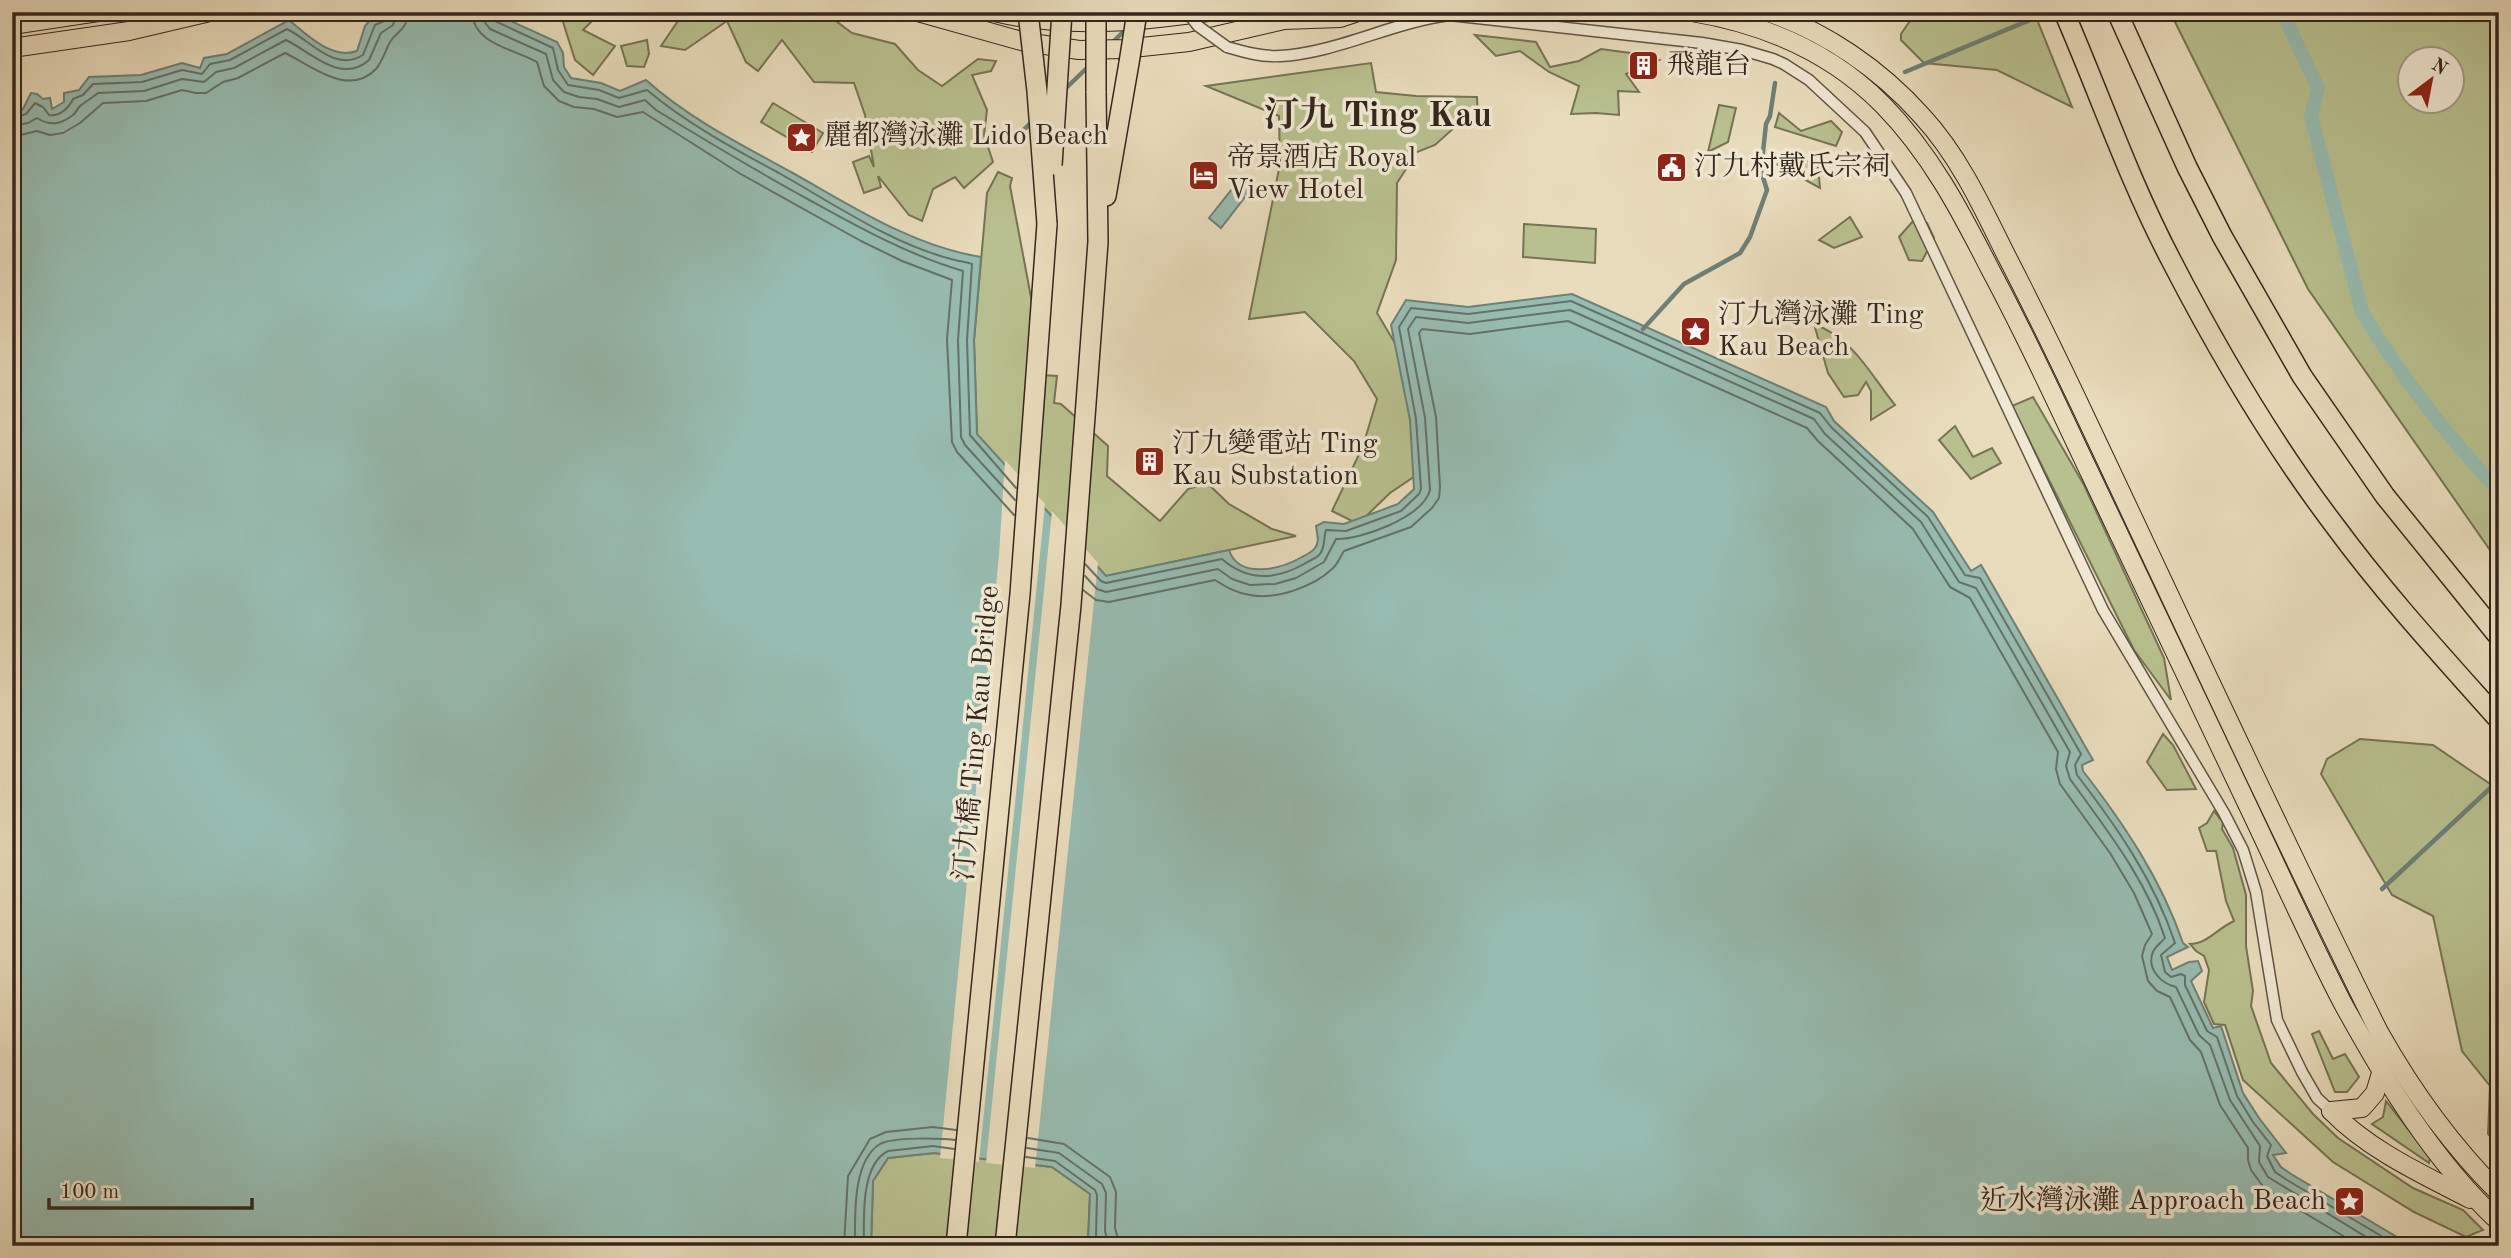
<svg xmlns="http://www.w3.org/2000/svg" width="2511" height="1258" font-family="'Old Standard TT','Noto Serif TC',serif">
  <rect width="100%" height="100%" fill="#e9dcbc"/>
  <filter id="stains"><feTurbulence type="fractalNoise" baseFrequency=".00286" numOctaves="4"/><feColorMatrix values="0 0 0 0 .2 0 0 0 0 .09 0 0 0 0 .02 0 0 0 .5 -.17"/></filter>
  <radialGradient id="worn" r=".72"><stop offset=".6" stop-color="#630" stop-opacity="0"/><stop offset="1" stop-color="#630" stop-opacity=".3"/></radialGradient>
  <g fill="#b9c08f" stroke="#767356" stroke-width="2" fill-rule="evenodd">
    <polygon points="579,12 601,12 583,30 615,46 593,75 575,60 563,22"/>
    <polygon points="684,12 824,12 852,33 895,44 918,70 942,86 978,59 996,61 991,71 972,75 987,110 984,135 993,162 964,188 955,177 933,189 922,221 909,215 878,176 881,187 864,193 853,162 869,156 874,167 865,115 854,83 814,82 782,40 758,71 746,62 727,21 685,50 661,46"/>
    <polygon points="1916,12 2034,12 2072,107 1997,70 1924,63 1901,40 1901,34"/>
    <path d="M 2170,12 L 2499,12 L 2499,563 L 2308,289 ZM 2410,60 L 2452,60 L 2452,102 L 2410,102 Z"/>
    <polygon points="1475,35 1536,42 1550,67 1579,61 1601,49 1631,53 1659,60 1626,74 1639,92 1618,91 1619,115 1596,113 1571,114 1579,86 1549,72 1520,51 1496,56"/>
    <polygon points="647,40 649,54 644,67 627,66 621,46"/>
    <polygon points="1371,63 1376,92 1416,96 1477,97 1478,125 1465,118 1435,145 1417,152 1397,183 1396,260 1377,313 1414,375 1421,472 1390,493 1358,524 1332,511 1363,446 1377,399 1354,361 1305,312 1249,319 1280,164 1279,116 1206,86"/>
    <polygon points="773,103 823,133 812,152 761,122"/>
    <polygon points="1719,105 1736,108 1735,112 1728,142 1708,152"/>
    <polygon points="1779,113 1801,131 1831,121 1842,132 1836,146 1775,127"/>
    <polygon points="1773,151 1790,166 1801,158 1818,166 1820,188 1774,163"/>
    <polygon points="998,172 1012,178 1010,186 1034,313 1042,375 1057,376 1054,403 1061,404 1108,446 1107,476 1160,521 1188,489 1207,483 1229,504 1272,529 1296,536 1106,576 977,435 974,340 987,193"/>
    <polygon points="1850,217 1862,237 1834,248 1819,240"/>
    <polygon points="1913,221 1927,223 1934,238 1922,261 1909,260 1899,237"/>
    <polygon points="1524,224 1596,229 1595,263 1523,257"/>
    <path d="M 1814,324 C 1854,339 1870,374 1895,405 L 1871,420 L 1871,391 L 1866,382 L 1858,395 L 1844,397 L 1828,373 Z"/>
    <polygon points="2033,397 2084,485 2164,658 2171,700 2134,650 2012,406"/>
    <polygon points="1955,426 1973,457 1992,448 2001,463 1971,479 1939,440"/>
    <polygon points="2163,734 2173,745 2196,789 2167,790 2147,762"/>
    <polygon points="2360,739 2433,745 2499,790 2499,1147 2488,1134 2490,1086 2462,1051 2433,916 2392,895 2321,774 2327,759"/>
    <path d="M 2214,811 L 2223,822 L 2222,829 L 2233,848 L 2246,895 L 2246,946 L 2253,991 L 2251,1006 L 2271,1063 L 2313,1114 L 2338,1138 L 2413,1188 L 2463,1210 L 2483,1230 L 2466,1237 L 2414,1212 L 2333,1162 L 2243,1080 L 2225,1025 L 2214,1024 L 2204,1002 L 2209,970 L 2204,956 L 2196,951 L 2190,944 C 2207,944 2218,928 2234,921 L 2226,901 L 2216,851 L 2207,851 L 2199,828 L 2207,823 Z"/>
    <polygon points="2319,1031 2333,1059 2345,1054 2359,1077 2347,1092 2335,1092 2312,1034"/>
    <polygon points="2386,1101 2430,1157 2429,1163 2372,1124 2383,1117"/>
    <polygon points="934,1153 1052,1167 1090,1194 1088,1241 1104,1246 871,1246 873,1181 888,1158"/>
  </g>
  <g fill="#97bcb1" stroke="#6f8076" stroke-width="2">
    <path d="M 416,12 L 491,12 L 557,42 L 563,53 L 564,67 L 571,78 L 601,83 L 620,91 L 646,80 C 688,118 742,145 791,172 C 852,206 912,246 981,257 L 974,340 L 977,434 L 1106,576 L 1229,550 C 1239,580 1281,569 1302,557 C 1306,555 1312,552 1315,548 C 1320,542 1317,534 1316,526 L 1324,522 L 1344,524 L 1398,504 L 1414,489 L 1410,420 L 1391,325 L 1406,300 L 1468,307 L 1572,294 L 1826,407 L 1834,421 L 1933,512 L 1971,571 L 1981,565 L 2093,760 L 2082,765 L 2083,771 C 2124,824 2161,879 2183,943 L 2188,947 L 2167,957 L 2172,970 L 2189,962 L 2198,961 L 2202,971 L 2191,981 L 2213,1028 L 2221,1026 L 2243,1093 L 2259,1118 L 2286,1153 L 2273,1155 L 2281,1167 L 2291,1174 L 2412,1246 L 1104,1246 L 1088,1242 L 1090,1194 L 1052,1167 L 934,1153 L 888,1158 L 873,1181 L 871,1246 L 12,1246 L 12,111 L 23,109 L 31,93 L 37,94 L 43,99 L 50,98 L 52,109 L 64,102 L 64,93 L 79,90 L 89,77 L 141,75 L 182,63 L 200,68 L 204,58 L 227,54 L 289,20 C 307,35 332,60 357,51 L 365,26 L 373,17 Z"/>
    <polygon points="1240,179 1252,188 1221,228 1209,218"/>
  </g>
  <g fill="#e9dcbc">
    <polygon points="1005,460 1045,504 979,1162 940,1158 999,555"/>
    <polygon points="1052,511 1098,563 1035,1168 986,1163"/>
  </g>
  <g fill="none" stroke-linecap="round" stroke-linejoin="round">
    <g stroke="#667168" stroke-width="2">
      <path d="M 472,12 C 473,44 514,49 537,62 L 544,86 L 559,101 L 574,107 L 594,109 L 617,117 L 643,112 L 739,173 L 861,241 L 902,261 L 952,280 L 947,339 L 952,442 L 957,452 L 1014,515"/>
      <path d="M 482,12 L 484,21 L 490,29 L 546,54 L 553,80 L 564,92 L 579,97 L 597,99 L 619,107 L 645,100 L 656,110 C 708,142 760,173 813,202 C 862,229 909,255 963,271 L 958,340 L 961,437 L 965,445 L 1015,500"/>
      <path d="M 491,12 L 495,21 L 553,48 L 558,70 L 568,85 L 599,90 L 619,98 L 647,90 C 686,123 734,149 779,173 C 832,203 892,244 951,259 C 958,261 966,262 972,264 L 967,340 L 970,435 L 1016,488"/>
      <path d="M 12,118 L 26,114 L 35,103 L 43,107 L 49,115 C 59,117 69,108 73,99 L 83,95 L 93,84 L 142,82 L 182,70 L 202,74 L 210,64 L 230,60 L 287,29 C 310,40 335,73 363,55 L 375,25 L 386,20 L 388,12"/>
      <path d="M 12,126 L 28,123 L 37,118 C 50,126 60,125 73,115 C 76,113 77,109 80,106 C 85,102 92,98 98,93 L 144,91 L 182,79 L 204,82 L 216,72 L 234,68 L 286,40 C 311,52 341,85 369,60 L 381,33 L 393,25 L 397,12"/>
      <path d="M 12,137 L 37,131 L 50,135 L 63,133 L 80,123 L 103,103 L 146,101 L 182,90 L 196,93 L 206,93 L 223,82 L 238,78 L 285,53 C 311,65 348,98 376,69 C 382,62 385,52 389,44 C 395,31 407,32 408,12"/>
      <path d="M 1085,564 L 1101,581 L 1106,583 L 1222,559 C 1247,581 1274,581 1304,564 C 1308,561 1315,559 1319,555 C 1326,548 1323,538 1326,530 L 1346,531 L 1401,511 L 1419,494 L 1421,489 L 1416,419 L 1399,327 L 1411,308 L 1468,314 L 1571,301 L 1820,413 L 1831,427 L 1928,517 L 1965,575 L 1980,578 L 2081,754 L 2075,765 L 2077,775 C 2117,827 2154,880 2175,943 L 2161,955 L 2165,972 L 2171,977 L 2181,974 L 2185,976 L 2185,985 L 2207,1031 L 2217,1037 L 2237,1096 L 2253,1122 L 2271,1145 L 2267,1156 L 2275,1172 L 2287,1180 L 2398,1246"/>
      <path d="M 1085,576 L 1097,589 L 1106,592 L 1218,569 L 1232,579 L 1250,585 L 1275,584 L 1296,578 L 1324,562 L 1336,539 C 1361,540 1423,517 1430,490 L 1425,418 L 1408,329 L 1416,317 L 1468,323 L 1570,310 L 1814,419 L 1825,434 L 1921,522 L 1959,582 L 1976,588 L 2070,752 L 2066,766 L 2070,779 C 2106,829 2146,879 2165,938 C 2161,943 2155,946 2153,952 C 2146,969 2162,984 2176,987 L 2199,1035 L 2210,1045 L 2230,1100 L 2260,1146 L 2259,1162 L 2268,1177 L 2381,1246"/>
      <path d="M 1083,590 L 1096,600 L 1109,602 L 1215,580 C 1226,587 1236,593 1250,595 C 1276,600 1313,587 1332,569 C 1338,564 1340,557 1344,551 L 1411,527 L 1432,508 L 1439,498 L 1440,487 L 1436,417 L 1419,333 L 1422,329 L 1470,334 L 1568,321 L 1807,428 L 1818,441 L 1913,529 L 1950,587 L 1970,598 L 2058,752 L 2056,769 L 2060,784 L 2110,853 L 2134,893 L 2152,934 L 2145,945 L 2142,956 L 2148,981 L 2157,991 L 2170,997 L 2190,1040 L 2201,1052 L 2220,1105 L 2248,1148 L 2248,1160 L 2251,1170 L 2262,1185 L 2276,1196 L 2360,1246"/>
      <polyline points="1028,1138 1064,1144 1110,1177 1116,1192 1115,1228 1120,1246"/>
      <polyline points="1027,1148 1059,1153 1102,1184 1106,1193 1105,1231 1109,1246"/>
      <polyline points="1026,1157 1055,1161 1095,1190 1097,1195 1096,1235 1100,1246"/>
      <polyline points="844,1246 848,1176 870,1139 886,1132 933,1127 956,1130"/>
      <path d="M 855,1246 C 855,1218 852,1161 880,1144 C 893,1137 939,1138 955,1140"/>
      <path d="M 864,1246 C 864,1219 860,1165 888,1151 L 933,1146 L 954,1149"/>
    </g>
    <g stroke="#6f8076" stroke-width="4.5">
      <polyline points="1111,44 1127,28"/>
      <polyline points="1905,72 2049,12"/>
      <polyline points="1064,90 1090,65"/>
      <polyline points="1015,138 1033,121"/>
      <polyline points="1643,329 1684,284 1740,253 1750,237 1767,190 1761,171 1766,124 1770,116 1775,83"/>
      <polyline points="2382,889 2499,780"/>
    </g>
    <path stroke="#97bcb1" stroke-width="14" d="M 2282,12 L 2318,88 L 2311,116 L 2362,312 C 2400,375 2448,437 2499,491"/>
    <defs>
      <path id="street" d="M 1227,47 C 1244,52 1262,57 1280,56 C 1337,53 1392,22 1450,15 L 1702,43 L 1742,50 L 1773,59 L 1784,64 L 1809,80 L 1865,132 L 1906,193 L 2103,610 L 2224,813 L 2243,850 L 2256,892 L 2277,1020 L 2302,1072 L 2317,1098 L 2331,1111"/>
      <g id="primary">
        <polyline points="918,12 1025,42 1079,50 1123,49 1189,42 1284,20 1340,18 1358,12"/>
        <path d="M 994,12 C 1067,29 1134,22 1208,12"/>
        <path d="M 1692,12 C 1764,24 1831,52 1883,105 C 1930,153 1960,210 1990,269 C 2021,327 2049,386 2077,446 C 2134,567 2191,688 2249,808 C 2280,873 2309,938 2342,1002 C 2386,1082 2432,1159 2499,1222"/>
        <path d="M 1767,12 C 1826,32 1880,69 1922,116 C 1958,155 1981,204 2004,251 C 2036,313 2066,375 2095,437 C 2189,636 2281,835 2379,1032 C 2411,1089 2452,1146 2499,1193"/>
        <polyline points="12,25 98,12"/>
        <polyline points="12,48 129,31 210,12"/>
        <path d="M 2331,1111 C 2369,1150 2422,1174 2470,1199"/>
        <polyline points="2331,1111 2362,1108 2375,1093 2381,1073"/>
      </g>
      <g id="highway">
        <path d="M 2064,12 C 2100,95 2129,180 2171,260 C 2219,353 2272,443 2335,526 C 2385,594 2443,657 2499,720"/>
        <polyline points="2117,12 2187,167 2222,236 2302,376 2385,496 2499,637"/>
        <polyline points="1106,196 1129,63"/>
        <polyline points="956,1246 1020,594 1047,224"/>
        <polyline points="1005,1246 1071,605 1098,242 1096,91"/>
      </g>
    </defs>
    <use href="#street" stroke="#615446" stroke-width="13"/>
    <use href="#primary" stroke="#34261e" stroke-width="20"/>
    <use href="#highway" stroke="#34261e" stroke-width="22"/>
    <use href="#street" stroke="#f1e8d3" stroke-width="10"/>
    <use href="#primary" stroke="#e9dcbc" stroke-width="18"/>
    <use href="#highway" stroke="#e9dcbc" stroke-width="19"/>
    <defs>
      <polyline id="street-bridge" points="1187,12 1198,26 1227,47"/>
      <g id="highway-bridge">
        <polyline points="1028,12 1037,91 1047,224"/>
        <polyline points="1096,12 1096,91"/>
        <polyline points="1129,63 1137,12"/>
        <polyline points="1052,165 1062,12"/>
      </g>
    </defs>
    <use href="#street-bridge" stroke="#615446" stroke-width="13" stroke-linecap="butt"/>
    <use href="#highway-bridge" stroke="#34261e" stroke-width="22" stroke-linecap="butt"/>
    <use href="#street-bridge" stroke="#f1e8d3" stroke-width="10"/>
    <use href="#highway-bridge" stroke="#e9dcbc" stroke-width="19"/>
  </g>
  <defs>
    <symbol id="building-square" viewBox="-11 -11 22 22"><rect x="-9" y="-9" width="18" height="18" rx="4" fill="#8f2418" stroke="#f1e8d3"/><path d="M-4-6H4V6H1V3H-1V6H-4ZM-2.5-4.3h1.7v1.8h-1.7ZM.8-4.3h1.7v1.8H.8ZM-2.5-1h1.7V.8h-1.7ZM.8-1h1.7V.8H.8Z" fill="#fff"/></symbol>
    <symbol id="sight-square" viewBox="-11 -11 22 22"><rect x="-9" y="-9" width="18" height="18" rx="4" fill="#8f2418" stroke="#f1e8d3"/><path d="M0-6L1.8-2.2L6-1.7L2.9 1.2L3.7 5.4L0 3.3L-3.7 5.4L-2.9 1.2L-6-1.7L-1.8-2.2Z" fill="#fff"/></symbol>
    <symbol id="civic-square" viewBox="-11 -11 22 22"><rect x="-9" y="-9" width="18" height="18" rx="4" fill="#8f2418" stroke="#f1e8d3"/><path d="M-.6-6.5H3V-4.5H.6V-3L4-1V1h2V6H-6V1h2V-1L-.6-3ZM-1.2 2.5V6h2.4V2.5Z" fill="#fff"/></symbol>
    <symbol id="hotel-square" viewBox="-11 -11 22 22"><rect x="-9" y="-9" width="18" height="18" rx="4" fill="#8f2418" stroke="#f1e8d3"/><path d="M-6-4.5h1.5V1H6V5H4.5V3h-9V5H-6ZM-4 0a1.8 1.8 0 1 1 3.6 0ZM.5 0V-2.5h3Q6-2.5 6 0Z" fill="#fff"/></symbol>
  </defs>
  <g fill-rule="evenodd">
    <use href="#building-square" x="1626" y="48" width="35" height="35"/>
    <use href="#sight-square" x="784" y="120" width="35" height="35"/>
    <use href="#civic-square" x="1654" y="150" width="35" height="35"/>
    <use href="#hotel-square" x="1186" y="158" width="35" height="35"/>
    <use href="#sight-square" x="1678" y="314" width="35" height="35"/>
    <use href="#building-square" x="1132" y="444" width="35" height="35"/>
    <use href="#sight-square" x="2332" y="1184" width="35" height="35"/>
  </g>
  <g text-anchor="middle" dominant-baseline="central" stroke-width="7" stroke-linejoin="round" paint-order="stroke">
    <g font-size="28" fill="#34261e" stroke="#f1e8d3" text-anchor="start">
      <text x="1667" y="66">飛龍台</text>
      <text x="824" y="137">麗都灣泳灘 Lido Beach</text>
      <text x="1227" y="159">帝景酒店 Royal<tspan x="1227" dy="32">View Hotel</tspan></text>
      <text x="1694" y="168">汀九村戴氏宗祠</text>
      <text x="1718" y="316">汀九灣泳灘 Ting<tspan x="1718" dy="32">Kau Beach</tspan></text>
      <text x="1172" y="445">汀九變電站 Ting<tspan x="1172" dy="32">Kau Substation</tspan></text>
      <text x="2326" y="1202" text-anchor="end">近水灣泳灘 Approach Beach</text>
    </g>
    <g font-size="28" fill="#34261e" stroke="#f1e8d3">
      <text transform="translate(978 733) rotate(-85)">汀九橋 Ting Kau Bridge</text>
    </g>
    <g font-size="35" font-weight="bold" fill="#34261e" stroke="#f1e8d3">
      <text x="1378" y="116">汀九 Ting Kau</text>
    </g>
  </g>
  <rect width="2511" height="1258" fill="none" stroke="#e9dcbc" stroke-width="42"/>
  <rect x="14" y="14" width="2483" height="1230" fill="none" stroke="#34261e" stroke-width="3.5"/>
  <rect x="21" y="21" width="2469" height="1216" fill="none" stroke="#34261e" stroke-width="2"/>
  <g transform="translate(2431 80) rotate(32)"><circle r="33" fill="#f1e8d3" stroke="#a59a8b" stroke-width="2"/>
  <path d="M0-5L12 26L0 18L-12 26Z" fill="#8f2418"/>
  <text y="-10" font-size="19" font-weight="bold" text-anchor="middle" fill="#34261e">N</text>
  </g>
  <path d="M49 1198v10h203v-10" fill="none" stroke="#34261e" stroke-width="3.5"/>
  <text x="60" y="1198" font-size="21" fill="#34261e" stroke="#f1e8d3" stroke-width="5" paint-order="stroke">100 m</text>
  <rect width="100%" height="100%" filter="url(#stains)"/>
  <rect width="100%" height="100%" fill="url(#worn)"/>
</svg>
